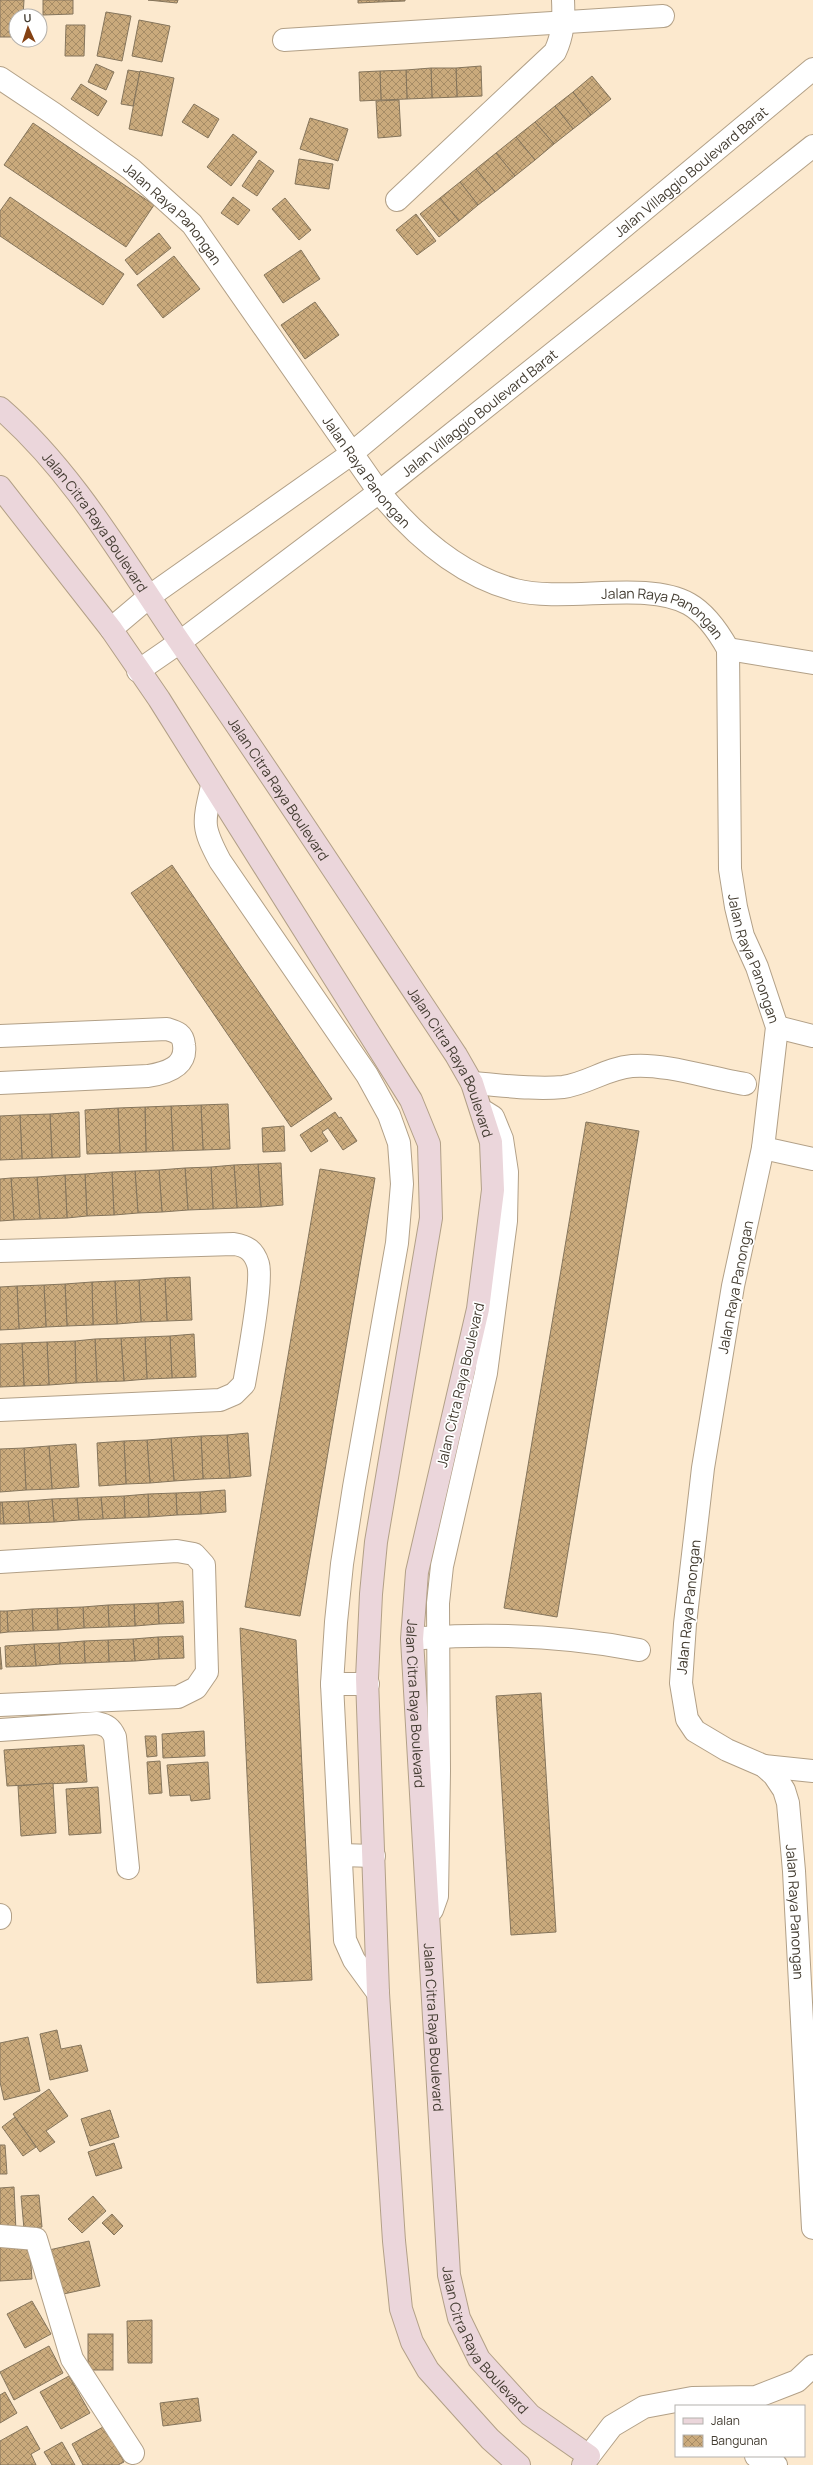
<svg xmlns="http://www.w3.org/2000/svg" width="813" height="2465" font-family="Manrope,sans-serif">
  <defs>
    <pattern id="building-cross-hatch" width="8" height="8" patternUnits="userSpaceOnUse"><rect width="8" height="8" fill="#caaa7c"/><path d="M0 0l8 8M0 8l8-8" fill="none" stroke="#a68c66"/></pattern>
  </defs>
  <rect width="100%" height="100%" fill="#fce9ce"/>
  <g fill="url(#building-cross-hatch)" stroke="#85755c">
    <polygon points="0,0 24,0 23,16 16,16 16,37 0,37"/>
    <polygon points="43,0 73,0 73,14 43,15"/>
    <polygon points="148,0 178,0 177,3"/>
    <polygon points="358,0 379,0 379,2 358,3"/>
    <polygon points="379,0 405,0 405,1 379,2"/>
    <polygon points="106,12 131,16 122,61 97,56"/>
    <polygon points="139,20 170,26 162,62 132,56"/>
    <polygon points="66,25 85,25 84,56 65,56"/>
    <polygon points="96,64 114,72 106,90 88,82"/>
    <polygon points="481,66 482,96 457,97 456,68"/>
    <polygon points="431,68 456,68 457,97 432,98"/>
    <polygon points="431,68 432,98 407,99 406,70"/>
    <polygon points="128,70 140,72 133,106 121,104"/>
    <polygon points="406,70 407,99 381,100 380,71"/>
    <polygon points="140,71 174,78 162,136 129,129"/>
    <polygon points="380,71 381,100 360,101 359,72"/>
    <polygon points="592,76 611,99 591,115 573,92"/>
    <polygon points="81,84 107,101 98,116 71,99"/>
    <polygon points="573,92 591,115 573,129 555,106"/>
    <polygon points="399,100 401,136 378,138 376,101"/>
    <polygon points="194,104 219,119 208,138 182,122"/>
    <polygon points="555,106 573,129 554,144 535,122"/>
    <polygon points="310,118 348,129 338,161 300,149"/>
    <polygon points="535,122 554,144 535,160 516,137"/>
    <polygon points="33,123 154,205 126,247 4,165"/>
    <polygon points="233,134 257,152 231,186 207,167"/>
    <polygon points="516,137 535,160 515,176 496,153"/>
    <polygon points="496,153 515,176 495,192 476,169"/>
    <polygon points="299,159 333,164 329,189 295,184"/>
    <polygon points="259,160 274,171 257,196 242,186"/>
    <polygon points="476,169 495,192 478,205 460,182"/>
    <polygon points="460,182 478,205 459,221 440,198"/>
    <polygon points="10,197 124,274 103,305 0,236 0,211"/>
    <polygon points="233,197 250,210 238,225 221,213"/>
    <polygon points="285,198 311,230 299,240 272,209"/>
    <polygon points="440,198 459,221 439,237 420,214"/>
    <polygon points="416,214 436,241 417,255 396,230"/>
    <polygon points="159,233 171,248 137,275 125,260"/>
    <polygon points="301,250 320,279 283,303 264,275"/>
    <polygon points="174,256 200,289 163,318 137,285"/>
    <polygon points="315,302 339,335 305,359 281,325"/>
    <polygon points="172,865 332,1099 291,1127 131,893"/>
    <polygon points="228,1104 230,1149 203,1150 201,1105"/>
    <polygon points="201,1105 203,1150 173,1151 171,1106"/>
    <polygon points="171,1106 173,1151 146,1152 145,1107"/>
    <polygon points="145,1107 146,1152 120,1153 118,1108"/>
    <polygon points="118,1108 120,1153 87,1154 85,1110"/>
    <polygon points="79,1112 80,1157 52,1158 50,1114"/>
    <polygon points="335,1112 339,1118 341,1117 357,1141 343,1150 328,1128 322,1132 328,1141 311,1152 300,1135"/>
    <polygon points="50,1114 52,1158 22,1159 20,1115"/>
    <polygon points="20,1115 22,1159 0,1160 0,1116"/>
    <polygon points="586,1122 639,1131 557,1617 504,1608"/>
    <polygon points="284,1126 285,1151 263,1152 262,1128"/>
    <polygon points="281,1163 283,1205 261,1207 258,1164"/>
    <polygon points="258,1164 261,1207 237,1208 234,1165"/>
    <polygon points="234,1165 237,1208 213,1209 211,1167"/>
    <polygon points="211,1167 213,1209 188,1210 185,1168"/>
    <polygon points="185,1168 188,1210 162,1212 159,1170"/>
    <polygon points="320,1169 375,1178 300,1616 245,1607"/>
    <polygon points="159,1170 162,1212 138,1213 135,1171"/>
    <polygon points="135,1171 138,1213 114,1215 112,1172"/>
    <polygon points="112,1172 114,1215 87,1216 85,1174"/>
    <polygon points="85,1174 87,1216 67,1218 65,1175"/>
    <polygon points="65,1175 67,1218 40,1219 37,1177"/>
    <polygon points="37,1177 40,1219 14,1220 11,1178"/>
    <polygon points="11,1178 14,1220 0,1221 0,1179"/>
    <polygon points="190,1277 192,1320 167,1321 165,1278"/>
    <polygon points="165,1278 167,1321 141,1322 139,1280"/>
    <polygon points="139,1280 141,1322 117,1324 115,1281"/>
    <polygon points="115,1281 117,1324 93,1325 92,1282"/>
    <polygon points="92,1282 93,1325 67,1326 65,1284"/>
    <polygon points="65,1284 67,1326 46,1327 44,1285"/>
    <polygon points="44,1285 46,1327 19,1329 17,1286"/>
    <polygon points="17,1286 19,1329 0,1330 0,1287"/>
    <polygon points="194,1334 196,1377 172,1378 170,1336"/>
    <polygon points="170,1336 172,1378 147,1379 145,1337"/>
    <polygon points="145,1337 147,1379 124,1381 121,1338"/>
    <polygon points="121,1338 124,1381 97,1382 95,1339"/>
    <polygon points="95,1339 97,1382 76,1383 75,1341"/>
    <polygon points="75,1341 76,1383 49,1385 47,1342"/>
    <polygon points="47,1342 49,1385 24,1386 22,1343"/>
    <polygon points="22,1343 24,1386 0,1387 0,1344"/>
    <polygon points="248,1433 251,1476 230,1478 227,1435"/>
    <polygon points="227,1435 230,1478 203,1479 201,1436"/>
    <polygon points="201,1436 203,1479 174,1481 171,1438"/>
    <polygon points="171,1438 174,1481 150,1483 147,1440"/>
    <polygon points="147,1440 150,1483 126,1484 124,1441"/>
    <polygon points="124,1441 126,1484 99,1486 97,1443"/>
    <polygon points="76,1444 79,1487 52,1489 49,1446"/>
    <polygon points="49,1446 52,1489 26,1490 24,1448"/>
    <polygon points="24,1448 26,1490 0,1492 0,1449"/>
    <polygon points="225,1490 226,1512 201,1514 200,1492"/>
    <polygon points="200,1492 201,1514 177,1515 176,1493"/>
    <polygon points="176,1493 177,1515 149,1517 148,1494"/>
    <polygon points="148,1494 149,1517 125,1518 124,1496"/>
    <polygon points="124,1496 125,1518 103,1519 101,1497"/>
    <polygon points="101,1497 103,1519 79,1520 77,1498"/>
    <polygon points="77,1498 79,1520 54,1522 52,1499"/>
    <polygon points="52,1499 54,1522 30,1523 28,1501"/>
    <polygon points="28,1501 30,1523 4,1524 2,1502"/>
    <polygon points="0,1502 2,1502 4,1524 0,1524"/>
    <polygon points="183,1601 184,1623 159,1624 158,1603"/>
    <polygon points="158,1603 159,1624 135,1626 134,1604"/>
    <polygon points="134,1604 135,1626 109,1627 108,1605"/>
    <polygon points="108,1605 109,1627 84,1628 83,1607"/>
    <polygon points="83,1607 84,1628 58,1630 57,1608"/>
    <polygon points="57,1608 58,1630 33,1631 32,1609"/>
    <polygon points="32,1609 33,1631 8,1632 7,1611"/>
    <polygon points="0,1611 7,1611 8,1632 0,1633"/>
    <polygon points="240,1628 296,1640 312,1980 257,1983"/>
    <polygon points="183,1636 184,1658 159,1659 158,1637"/>
    <polygon points="158,1637 159,1659 135,1661 133,1639"/>
    <polygon points="133,1639 135,1661 109,1662 108,1640"/>
    <polygon points="108,1640 109,1662 85,1663 84,1641"/>
    <polygon points="84,1641 85,1663 60,1664 59,1643"/>
    <polygon points="59,1643 60,1664 36,1666 34,1644"/>
    <polygon points="34,1644 36,1666 6,1667 5,1646"/>
    <polygon points="0,1647 2,1669 0,1669"/>
    <polygon points="541,1693 556,1932 511,1935 496,1696"/>
    <polygon points="204,1731 205,1756 163,1758 162,1734"/>
    <polygon points="145,1736 156,1736 157,1756 147,1757"/>
    <polygon points="84,1745 87,1782 7,1786 4,1750"/>
    <polygon points="160,1761 162,1793 149,1794 147,1762"/>
    <polygon points="208,1762 210,1799 191,1801 190,1795 170,1796 167,1765"/>
    <polygon points="53,1783 56,1833 21,1836 18,1786"/>
    <polygon points="98,1787 101,1833 69,1835 66,1789"/>
    <polygon points="57,2030 61,2049 81,2045 88,2071 50,2080 40,2034"/>
    <polygon points="28,2037 40,2091 4,2100 0,2082 0,2043"/>
    <polygon points="49,2089 68,2116 46,2131 55,2142 40,2152 13,2114"/>
    <polygon points="110,2110 119,2137 90,2146 81,2119"/>
    <polygon points="15,2117 36,2147 23,2156 2,2127"/>
    <polygon points="114,2143 122,2168 96,2176 88,2152"/>
    <polygon points="0,2145 5,2145 7,2174 0,2174"/>
    <polygon points="14,2187 16,2231 0,2232 0,2188"/>
    <polygon points="39,2195 42,2227 24,2229 21,2196"/>
    <polygon points="93,2196 106,2211 82,2233 68,2219"/>
    <polygon points="112,2214 123,2226 114,2235 102,2223"/>
    <polygon points="29,2239 32,2279 0,2281 0,2241"/>
    <polygon points="89,2241 100,2286 59,2295 49,2250"/>
    <polygon points="32,2301 51,2334 25,2348 7,2314"/>
    <polygon points="152,2320 152,2363 128,2363 127,2321"/>
    <rect x="88" y="2334" width="25" height="36"/>
    <polygon points="49,2346 63,2373 14,2400 0,2372"/>
    <polygon points="69,2376 90,2413 61,2429 40,2392"/>
    <polygon points="5,2392 17,2413 0,2423 0,2395"/>
    <polygon points="198,2398 201,2421 163,2426 160,2403"/>
    <polygon points="27,2426 40,2449 31,2454 36,2465 0,2465 0,2441"/>
    <polygon points="105,2426 124,2462 118,2465 83,2465 72,2444"/>
    <polygon points="62,2442 75,2465 52,2465 44,2452"/>
  </g>
  <g fill="none" stroke-linecap="round" stroke-linejoin="round">
    <defs>
      <g id="minor">
        <polyline points="284,40 663,16"/>
        <path d="M 397,200 L 555,52 C 563,35 564,19 563,0"/>
        <path id="s1" d="M 111,629 L 150,596 L 351,454 L 813,69"/>
        <polyline points="728,649 813,663"/>
        <path id="s2" d="M 138,671 L 180,642 L 379,492 L 813,146"/>
        <path d="M 212,786 C 203,824 202,827 220,861 L 367,1075 L 389,1115 L 399,1143 L 402,1184 L 397,1243 L 354,1487 L 342,1564 L 336,1622 L 332,1684 L 345,1940 L 354,1960 L 378,1993"/>
        <polyline points="777,1027 813,1036"/>
        <path d="M 0,1036 L 167,1029 C 177,1032 183,1034 184,1045 C 187,1067 166,1073 148,1076 L 0,1083"/>
        <path d="M 472,1083 C 501,1085 533,1090 563,1087 C 587,1084 607,1068 632,1066 C 665,1063 712,1079 745,1084"/>
        <polyline points="763,1148 813,1159"/>
        <path d="M 0,1251 L 234,1244 C 247,1246 254,1251 258,1264 C 263,1281 248,1361 244,1384 L 234,1394 L 220,1400 L 0,1410"/>
        <polyline points="0,1562 177,1551 194,1554 204,1565 207,1672 196,1688 178,1697 0,1705"/>
        <path d="M 423,1638 C 496,1633 567,1636 639,1650"/>
        <polyline points="332,1684 368,1684"/>
        <path d="M 0,1730 L 97,1723 C 107,1725 111,1728 115,1737 L 128,1868"/>
        <polyline points="341,1855 374,1856"/>
        <polyline points="432,1910 437,1896 439,1771 438,1603 442,1566 486,1373 506,1221 507,1172 502,1139 493,1117 485,1112"/>
        <polyline points="0,1915 0,1918"/>
        <polyline points="0,2236 36,2239 72,2359 133,2453"/>
        <polyline points="756,2456 776,2465"/>
      </g>
      <g id="tertiary">
        <path id="s3" d="M 0,78 L 54,114 L 131,169 L 192,224 L 379,492 C 414,535 459,575 515,590 C 566,603 646,580 689,604 C 705,613 719,633 728,649 L 730,869 L 736,907 L 743,936 L 757,967 L 777,1027 L 763,1148 L 733,1286 L 703,1468 L 685,1624 L 681,1683 L 687,1719 L 695,1731 L 727,1750 L 764,1766 L 774,1775 L 784,1790 L 788,1803 L 794,1871 L 813,2228"/>
        <polyline points="764,1766 813,1771"/>
        <polyline points="589,2456 612,2426 644,2407 692,2398 756,2397 797,2381 813,2366"/>
      </g>
      <g id="secondary">
        <path id="s4" d="M 0,408 C 75,473 125,563 181,644 C 275,779 365,918 456,1055 L 472,1083 L 491,1142 L 493,1190 L 478,1309 L 417,1572 L 412,1639 L 449,2275 L 459,2318 L 479,2359 L 530,2415 L 589,2456 L 583,2465"/>
        <polyline points="0,487 111,629 159,699 411,1100 429,1144 431,1218 376,1542 371,1594 367,1678 378,1993 394,2241 401,2309 412,2342 428,2370 490,2439 519,2465"/>
      </g>
    </defs>
    <use href="#minor" stroke="#b2a087" stroke-width="24"/>
    <use href="#tertiary" stroke="#b2a087" stroke-width="24"/>
    <use href="#secondary" stroke="#b2a087" stroke-width="24"/>
    <use href="#minor" stroke="#fff" stroke-width="22"/>
    <use href="#tertiary" stroke="#fff" stroke-width="22"/>
    <use href="#secondary" stroke="#ebd6db" stroke-width="22"/>
  </g>
  <g text-anchor="middle" dominant-baseline="central" stroke-width="3.5" stroke-linejoin="round" paint-order="stroke">
    <g font-size="14" fill="#433c31" stroke="#fff">
      <text stroke="none"><textPath href="#s1" startOffset="739">Jalan Villaggio Boulevard Barat</textPath></text>
      <text stroke="none"><textPath href="#s3" startOffset="221">Jalan Raya Panongan</textPath></text>
      <text stroke="none"><textPath href="#s2" startOffset="428">Jalan Villaggio Boulevard Barat</textPath></text>
      <text stroke="none"><textPath href="#s3" startOffset="545">Jalan Raya Panongan</textPath></text>
      <text stroke="none"><textPath href="#s4" startOffset="149">Jalan Citra Raya Boulevard</textPath></text>
      <text stroke="none"><textPath href="#s3" startOffset="893">Jalan Raya Panongan</textPath></text>
      <text stroke="none"><textPath href="#s4" startOffset="473">Jalan Citra Raya Boulevard</textPath></text>
      <text stroke="none"><textPath href="#s3" startOffset="1288">Jalan Raya Panongan</textPath></text>
      <text stroke="none"><textPath href="#s4" startOffset="797">Jalan Citra Raya Boulevard</textPath></text>
      <text transform="translate(735 1287) rotate(-79)">Jalan Raya Panongan</text>
      <text transform="translate(460 1385) rotate(-77)">Jalan Citra Raya Boulevard</text>
      <text transform="translate(688 1607) rotate(-84)">Jalan Raya Panongan</text>
      <text stroke="none"><textPath href="#s4" startOffset="1457">Jalan Citra Raya Boulevard</textPath></text>
      <text stroke="none"><textPath href="#s3" startOffset="2307">Jalan Raya Panongan</textPath></text>
      <text stroke="none"><textPath href="#s4" startOffset="1781">Jalan Citra Raya Boulevard</textPath></text>
      <text stroke="none"><textPath href="#s4" startOffset="2105">Jalan Citra Raya Boulevard</textPath></text>
    </g>
  </g>
  <rect x="675" y="2405" width="130" height="52" fill="#ffffff" stroke="#b4b1ad"/>
  <rect x="683" y="2418" width="20" height="6" fill="#ebd6db" stroke="#b4b1ad"/>
  <text x="711" y="2425" font-size="12" fill="#433c31">Jalan</text>
  <rect x="683" y="2435" width="20" height="12" fill="url(#building-cross-hatch)" stroke="#b4b1ad"/>
  <text x="711" y="2445" font-size="12" fill="#433c31">Bangunan</text>
  <g transform="translate(28 28) rotate(357)"><circle r="19" fill="#ffffff" stroke="#b4b1ad"/>
  <path d="M0-3L7 15L0 10L-7 15Z" fill="#844113"/>
  <text y="-6" font-size="11" font-weight="bold" text-anchor="middle" fill="#433c31">U</text>
  </g>
</svg>
